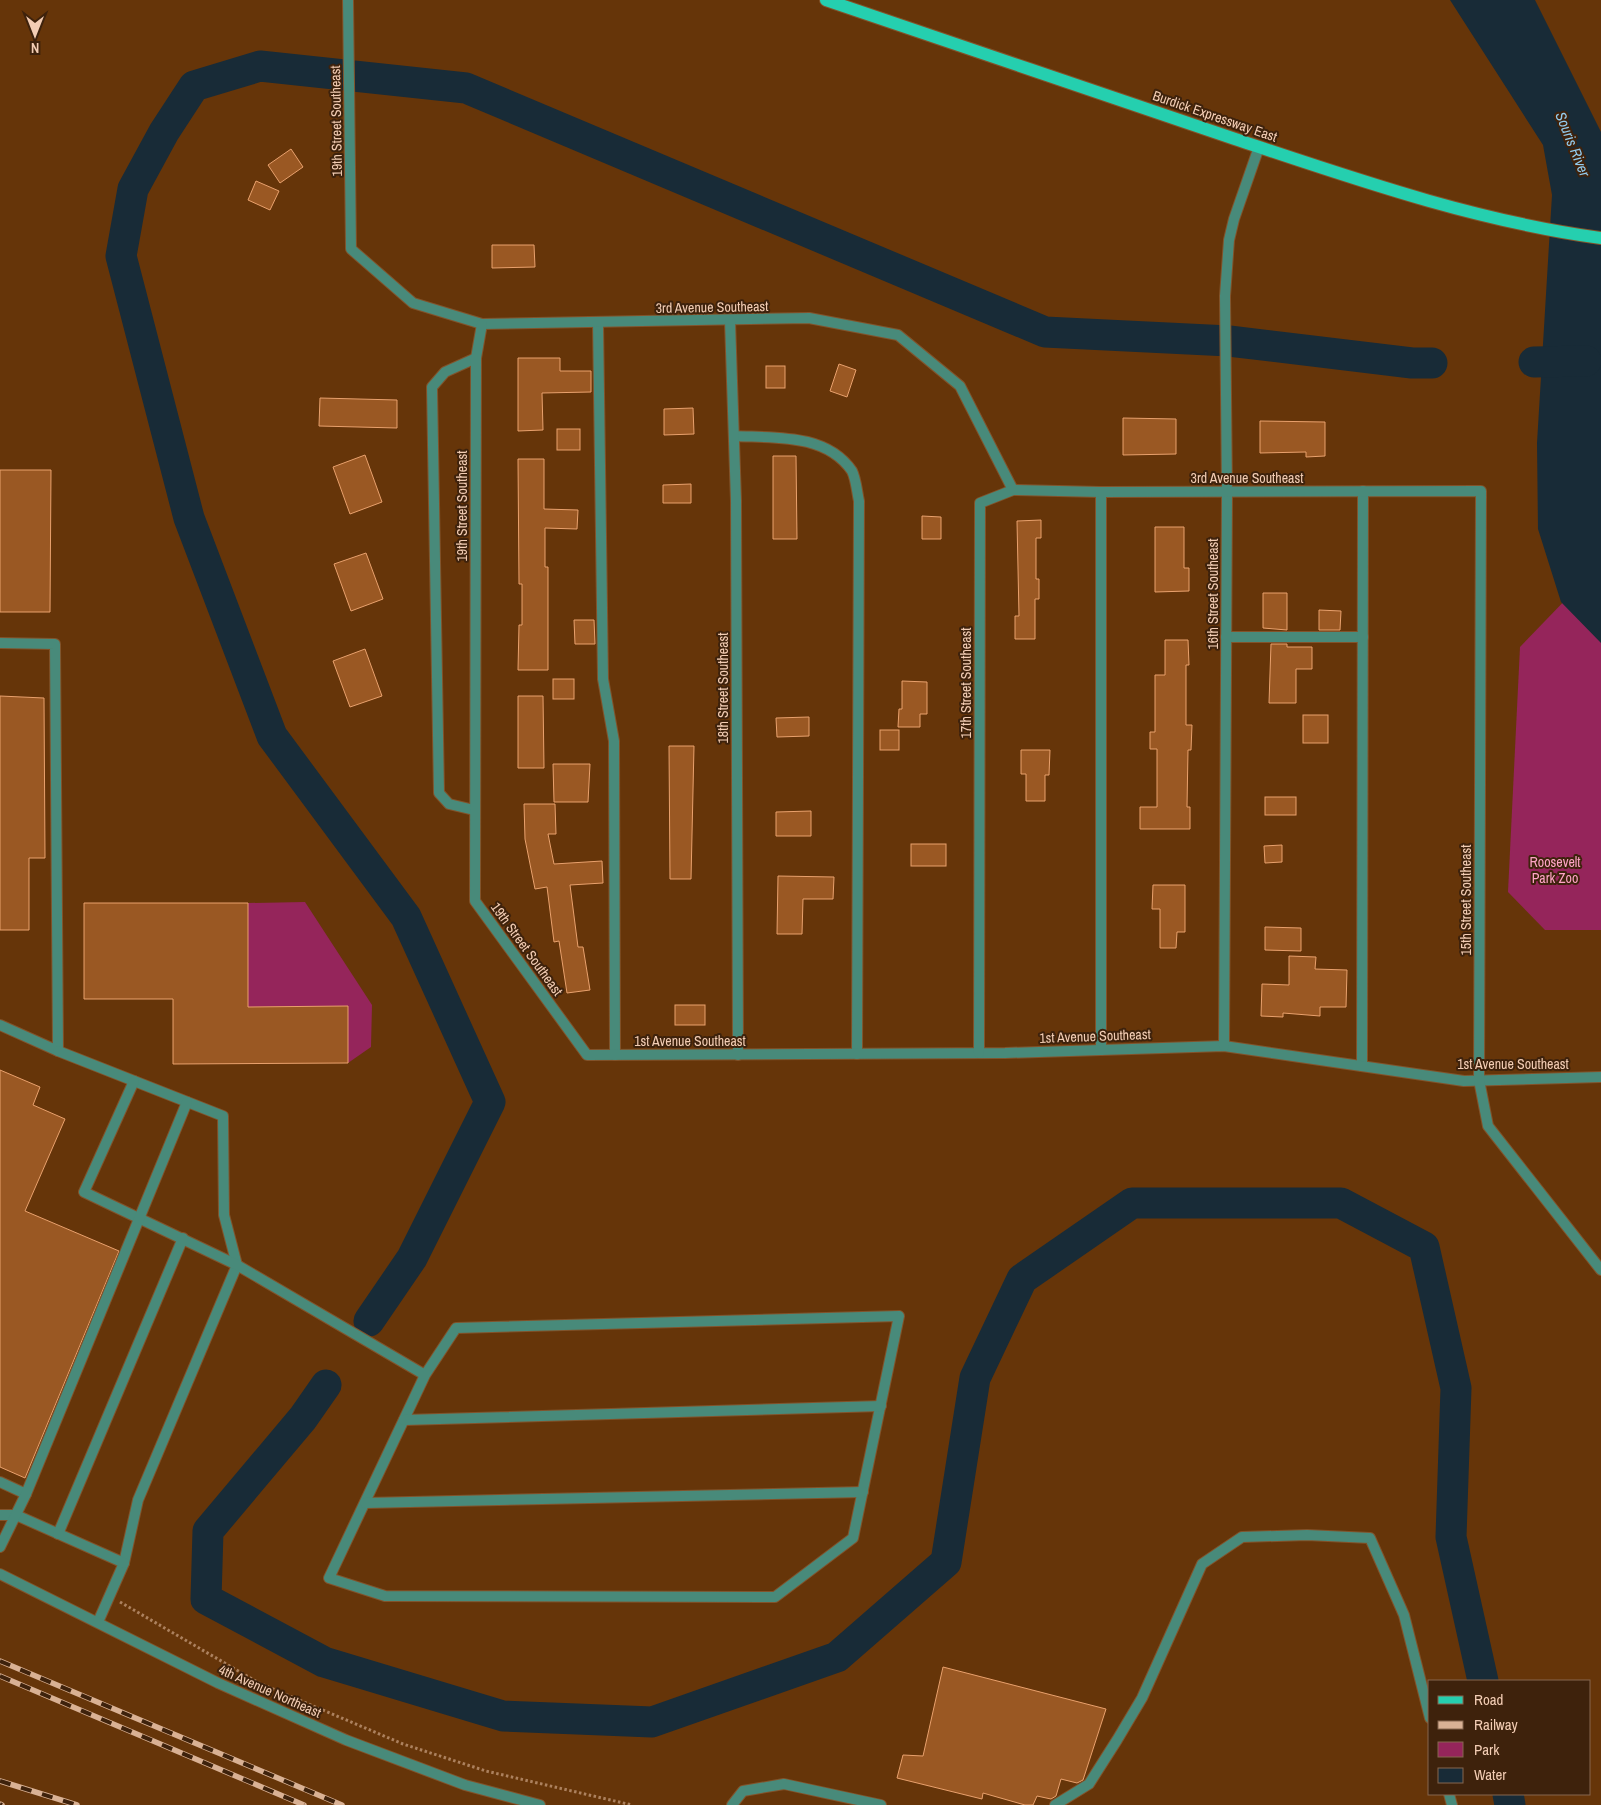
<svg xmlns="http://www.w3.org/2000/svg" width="1601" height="1805" font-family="'Archivo Narrow',sans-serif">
  <rect width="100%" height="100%" fill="#663509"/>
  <g fill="#95255b">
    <polygon points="1601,563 1601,930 1545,930 1508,892 1520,647"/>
    <polygon points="305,902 372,1005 371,1047 348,1063 348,1006 247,1007 248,903"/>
  </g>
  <polygon fill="#182b37" points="1450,0 1535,0 1601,132 1601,643 1561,602 1538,529 1537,443 1552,195 1543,145"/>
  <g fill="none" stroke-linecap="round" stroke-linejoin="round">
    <g stroke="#182b37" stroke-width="31">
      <polyline points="1534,362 1586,361"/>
      <polyline points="369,1321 412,1258 490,1102 406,917 272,736 189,518 121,256 133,189 164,132 194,86 260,66 466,88 1045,332 1229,341 1412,363 1432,363"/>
      <polyline points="326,1385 303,1418 208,1531 206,1599 324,1662 503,1716 652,1722 837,1657 946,1562 975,1378 1022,1279 1132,1203 1341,1203 1424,1247 1456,1388 1451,1537 1483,1681"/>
      <polyline points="1508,1794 1510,1805"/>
    </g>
  </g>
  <g fill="#9a5823" stroke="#e9a16d">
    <polygon points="291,149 303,167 280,183 268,165"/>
    <polygon points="256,181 279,191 270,210 248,200"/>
    <polygon points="492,245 534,245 535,267 492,268"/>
    <polygon points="518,358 560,358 560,371 591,371 591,392 542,393 543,430 518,431"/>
    <polygon points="839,364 856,370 847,397 830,391"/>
    <rect x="766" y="366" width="19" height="22"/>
    <polygon points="320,398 397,400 397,428 319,426"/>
    <polygon points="693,408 694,434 664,435 664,409"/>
    <polygon points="1123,418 1176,419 1176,454 1123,455"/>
    <polygon points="1260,421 1325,422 1325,456 1306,457 1306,452 1260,453"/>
    <rect x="557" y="429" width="23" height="21"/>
    <polygon points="365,455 382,502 350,514 333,467"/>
    <polygon points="773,456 796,456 797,539 773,539"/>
    <polygon points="518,459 544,459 544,509 578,510 577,529 545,528 545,567 548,567 548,670 518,670 519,625 522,625 522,584 519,584"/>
    <polygon points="0,470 51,470 50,612 0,612"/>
    <polygon points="691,484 691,503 663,503 663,485"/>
    <polygon points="922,516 941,517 941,539 922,539"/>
    <polygon points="1041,520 1041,538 1036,538 1036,579 1039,579 1039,599 1035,599 1035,639 1015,639 1015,616 1019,616 1017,521"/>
    <polygon points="1155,527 1184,527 1184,568 1189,568 1189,591 1155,592"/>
    <polygon points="366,553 383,599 351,611 334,564"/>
    <polygon points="1263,593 1287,593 1287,630 1263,628"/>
    <polygon points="1319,610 1341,611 1340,630 1319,630"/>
    <polygon points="574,620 594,620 595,644 575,644"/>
    <polygon points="1165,640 1188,640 1189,665 1186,665 1186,725 1192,725 1191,750 1188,750 1187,807 1190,807 1190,829 1140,829 1140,807 1157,807 1157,749 1150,749 1150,732 1155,732 1155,675 1165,675"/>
    <polygon points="1271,644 1287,644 1287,647 1312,647 1312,669 1296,669 1296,703 1269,703"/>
    <polygon points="365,649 382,696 350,707 333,661"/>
    <rect x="553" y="679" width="21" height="20"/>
    <polygon points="902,681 927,682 927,714 920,714 920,727 898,727 899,709 902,709"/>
    <polygon points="0,696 44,698 45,858 29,858 29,930 0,930"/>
    <polygon points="518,696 543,696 544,768 518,768"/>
    <rect x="1303" y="715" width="25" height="28"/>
    <polygon points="809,717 809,736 777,737 776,718"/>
    <rect x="880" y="730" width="19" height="20"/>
    <polygon points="669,746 694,746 691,879 670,879"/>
    <polygon points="1021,750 1050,750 1049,775 1045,775 1045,801 1026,801 1026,774 1021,774"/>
    <polygon points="553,764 590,764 588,802 554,802"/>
    <rect x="1265" y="797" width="31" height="18"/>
    <polygon points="524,804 555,804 556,834 548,834 554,864 602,861 603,883 570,885 578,947 583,947 590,990 567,993 559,941 554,942 547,887 535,889 525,839"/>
    <polygon points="811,811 811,836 776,836 776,812"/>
    <rect x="911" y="844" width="35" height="22"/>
    <polygon points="1282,845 1282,862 1265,863 1264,846"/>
    <polygon points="778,876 834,877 833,899 803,899 802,934 777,934"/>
    <polygon points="1153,885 1185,885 1185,932 1177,932 1176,948 1160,948 1160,909 1152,909"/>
    <polygon points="84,903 248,903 248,1007 348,1006 348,1063 173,1064 173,999 84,999"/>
    <polygon points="1265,927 1301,928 1301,951 1265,950"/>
    <polygon points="1289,956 1316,957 1315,969 1347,970 1346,1007 1320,1007 1320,1016 1283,1013 1283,1017 1261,1016 1262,984 1289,985"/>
    <rect x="675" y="1005" width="30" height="20"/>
    <polygon points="0,1070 40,1087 33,1105 65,1119 25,1211 119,1251 25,1478 0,1467"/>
    <polygon points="943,1667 1106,1709 1083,1780 1077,1783 1061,1779 1056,1796 1051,1799 1037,1796 1033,1805 1025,1805 983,1793 982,1799 897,1778 903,1755 923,1756"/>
  </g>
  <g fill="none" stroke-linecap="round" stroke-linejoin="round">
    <defs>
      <g id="service">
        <polyline points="598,322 603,679 614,741 615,1055"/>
        <path d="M 734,436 C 774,438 826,433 852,471 C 856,479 857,492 859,501 L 857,1054"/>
        <polyline points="1101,492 1101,1050"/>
        <polyline points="1226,637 1363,637"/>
        <polyline points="0,643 55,644 58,1051 0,1025"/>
        <polyline points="474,810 449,804 439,793 432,387 445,372 476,358"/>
        <polyline points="58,1051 223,1116 224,1215 237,1265 138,1500 124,1563 98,1622"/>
        <polyline points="1362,1066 1363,491"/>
        <polyline points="134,1081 84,1192 237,1265 425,1375 329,1578 385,1596 775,1597 853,1538 899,1316 456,1328 425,1375"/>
        <polyline points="404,1420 881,1406"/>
        <polyline points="0,1482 26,1494"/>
        <polyline points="365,1503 863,1492"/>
        <polyline points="0,1515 16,1515 124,1563"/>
        <polyline points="58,1534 183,1238"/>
        <polyline points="0,1547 26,1494 187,1102"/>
        <polyline points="1449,1794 1452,1805"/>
        <polyline points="732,1805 743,1791 784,1784 881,1805"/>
        <polyline points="1055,1805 1089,1784 1117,1740 1142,1698 1202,1564 1242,1537 1307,1535 1370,1538 1404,1615 1430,1718"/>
      </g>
      <g id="minor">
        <polyline points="348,0 351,249 413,303 482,324 809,318 898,335 960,386 1013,490"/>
        <polyline points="730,321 736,501 738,1055"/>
        <polyline points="482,324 476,358 475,901 587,1055 1005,1053 1224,1046 1464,1081 1601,1077"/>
        <polyline points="1224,1046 1227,492 1225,296 1229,240 1234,219 1259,147"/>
        <polyline points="979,1053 980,503 1013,490 1101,492 1481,491 1479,1080 1488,1126 1601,1270"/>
      </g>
      <polyline id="tertiary" points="0,1574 218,1683 346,1740 465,1785 540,1805"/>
      <path id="primary" d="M 826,0 C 962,46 1099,93 1235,139 C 1355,179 1475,221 1601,238"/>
    </defs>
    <use href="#service" stroke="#82532b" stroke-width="12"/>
    <use href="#minor" stroke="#82532b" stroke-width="12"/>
    <use href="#tertiary" stroke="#82532b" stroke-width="12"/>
    <use href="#primary" stroke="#82532b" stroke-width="14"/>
    <polyline stroke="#ac815e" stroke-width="3" stroke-dasharray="2.5 2.5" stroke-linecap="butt" points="120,1602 259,1683 403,1744 486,1771 632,1805"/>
    <use href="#service" stroke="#488a7a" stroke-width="10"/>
    <use href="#minor" stroke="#488a7a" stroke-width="10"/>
    <use href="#tertiary" stroke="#488a7a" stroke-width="10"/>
    <use href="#primary" stroke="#25cfaf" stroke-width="12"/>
    <defs>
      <g id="rail">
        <polyline points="0,1661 342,1805"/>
        <polyline points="0,1676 304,1805"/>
        <polyline points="0,1781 77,1805"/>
        <polyline points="0,1804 2,1805"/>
      </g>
    </defs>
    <use href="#rail" stroke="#d9b194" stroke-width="5.5"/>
    <use href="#rail" stroke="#3e220c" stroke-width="4" stroke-dasharray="11" stroke-linecap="butt"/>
  </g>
  <g text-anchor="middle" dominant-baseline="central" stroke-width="4" stroke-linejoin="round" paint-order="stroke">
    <g font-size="14" fill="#f3cdb4" stroke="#3e220c">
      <text transform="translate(1215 116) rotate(19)">Burdick Expressway East</text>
      <text transform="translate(336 121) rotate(-91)">19th Street Southeast</text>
      <text transform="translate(712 307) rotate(-1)">3rd Avenue Southeast</text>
      <text x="1247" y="478">3rd Avenue Southeast</text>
      <text transform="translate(462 506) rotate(-90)">19th Street Southeast</text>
      <text transform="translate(1213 594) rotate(-90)">16th Street Southeast</text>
      <text transform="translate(966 683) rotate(-90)">17th Street Southeast</text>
      <text transform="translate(723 688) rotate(-90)">18th Street Southeast</text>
      <text transform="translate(1466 900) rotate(-90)">15th Street Southeast</text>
      <text transform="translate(527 949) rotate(54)">19th Street Southeast</text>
      <text transform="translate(1095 1036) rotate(-2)">1st Avenue Southeast</text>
      <text x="690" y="1041">1st Avenue Southeast</text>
      <text x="1513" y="1064">1st Avenue Southeast</text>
      <text transform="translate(270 1691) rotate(24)">4th Avenue Northeast</text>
    </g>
    <g font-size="14" fill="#ffa4c7" stroke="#3e220c">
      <text x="1555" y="862">Roosevelt<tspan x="1555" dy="16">Park Zoo</tspan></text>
    </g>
    <g font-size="15" font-style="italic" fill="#92cbee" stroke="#3e220c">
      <text transform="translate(1573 144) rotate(68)">Souris River</text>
    </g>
  </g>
  <rect x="1428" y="1680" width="162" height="115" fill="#3e220c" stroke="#86664f"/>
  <rect x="1438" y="1696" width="25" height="8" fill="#25cfaf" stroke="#86664f"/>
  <text x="1474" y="1705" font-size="15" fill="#f3cdb4">Road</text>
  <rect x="1438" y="1721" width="25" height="8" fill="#d9b194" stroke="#86664f"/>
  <text x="1474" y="1730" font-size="15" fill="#f3cdb4">Railway</text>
  <rect x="1438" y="1742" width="25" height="15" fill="#95255b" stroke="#86664f"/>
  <text x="1474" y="1755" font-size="15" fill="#f3cdb4">Park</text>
  <rect x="1438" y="1768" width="25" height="15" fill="#182b37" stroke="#86664f"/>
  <text x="1474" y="1780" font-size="15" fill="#f3cdb4">Water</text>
  <g transform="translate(35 35) rotate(180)" stroke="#3e220c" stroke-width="4" paint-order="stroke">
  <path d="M0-4L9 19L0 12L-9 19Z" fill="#f3cdb4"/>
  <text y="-8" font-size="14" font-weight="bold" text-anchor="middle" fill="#f3cdb4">N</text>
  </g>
</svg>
